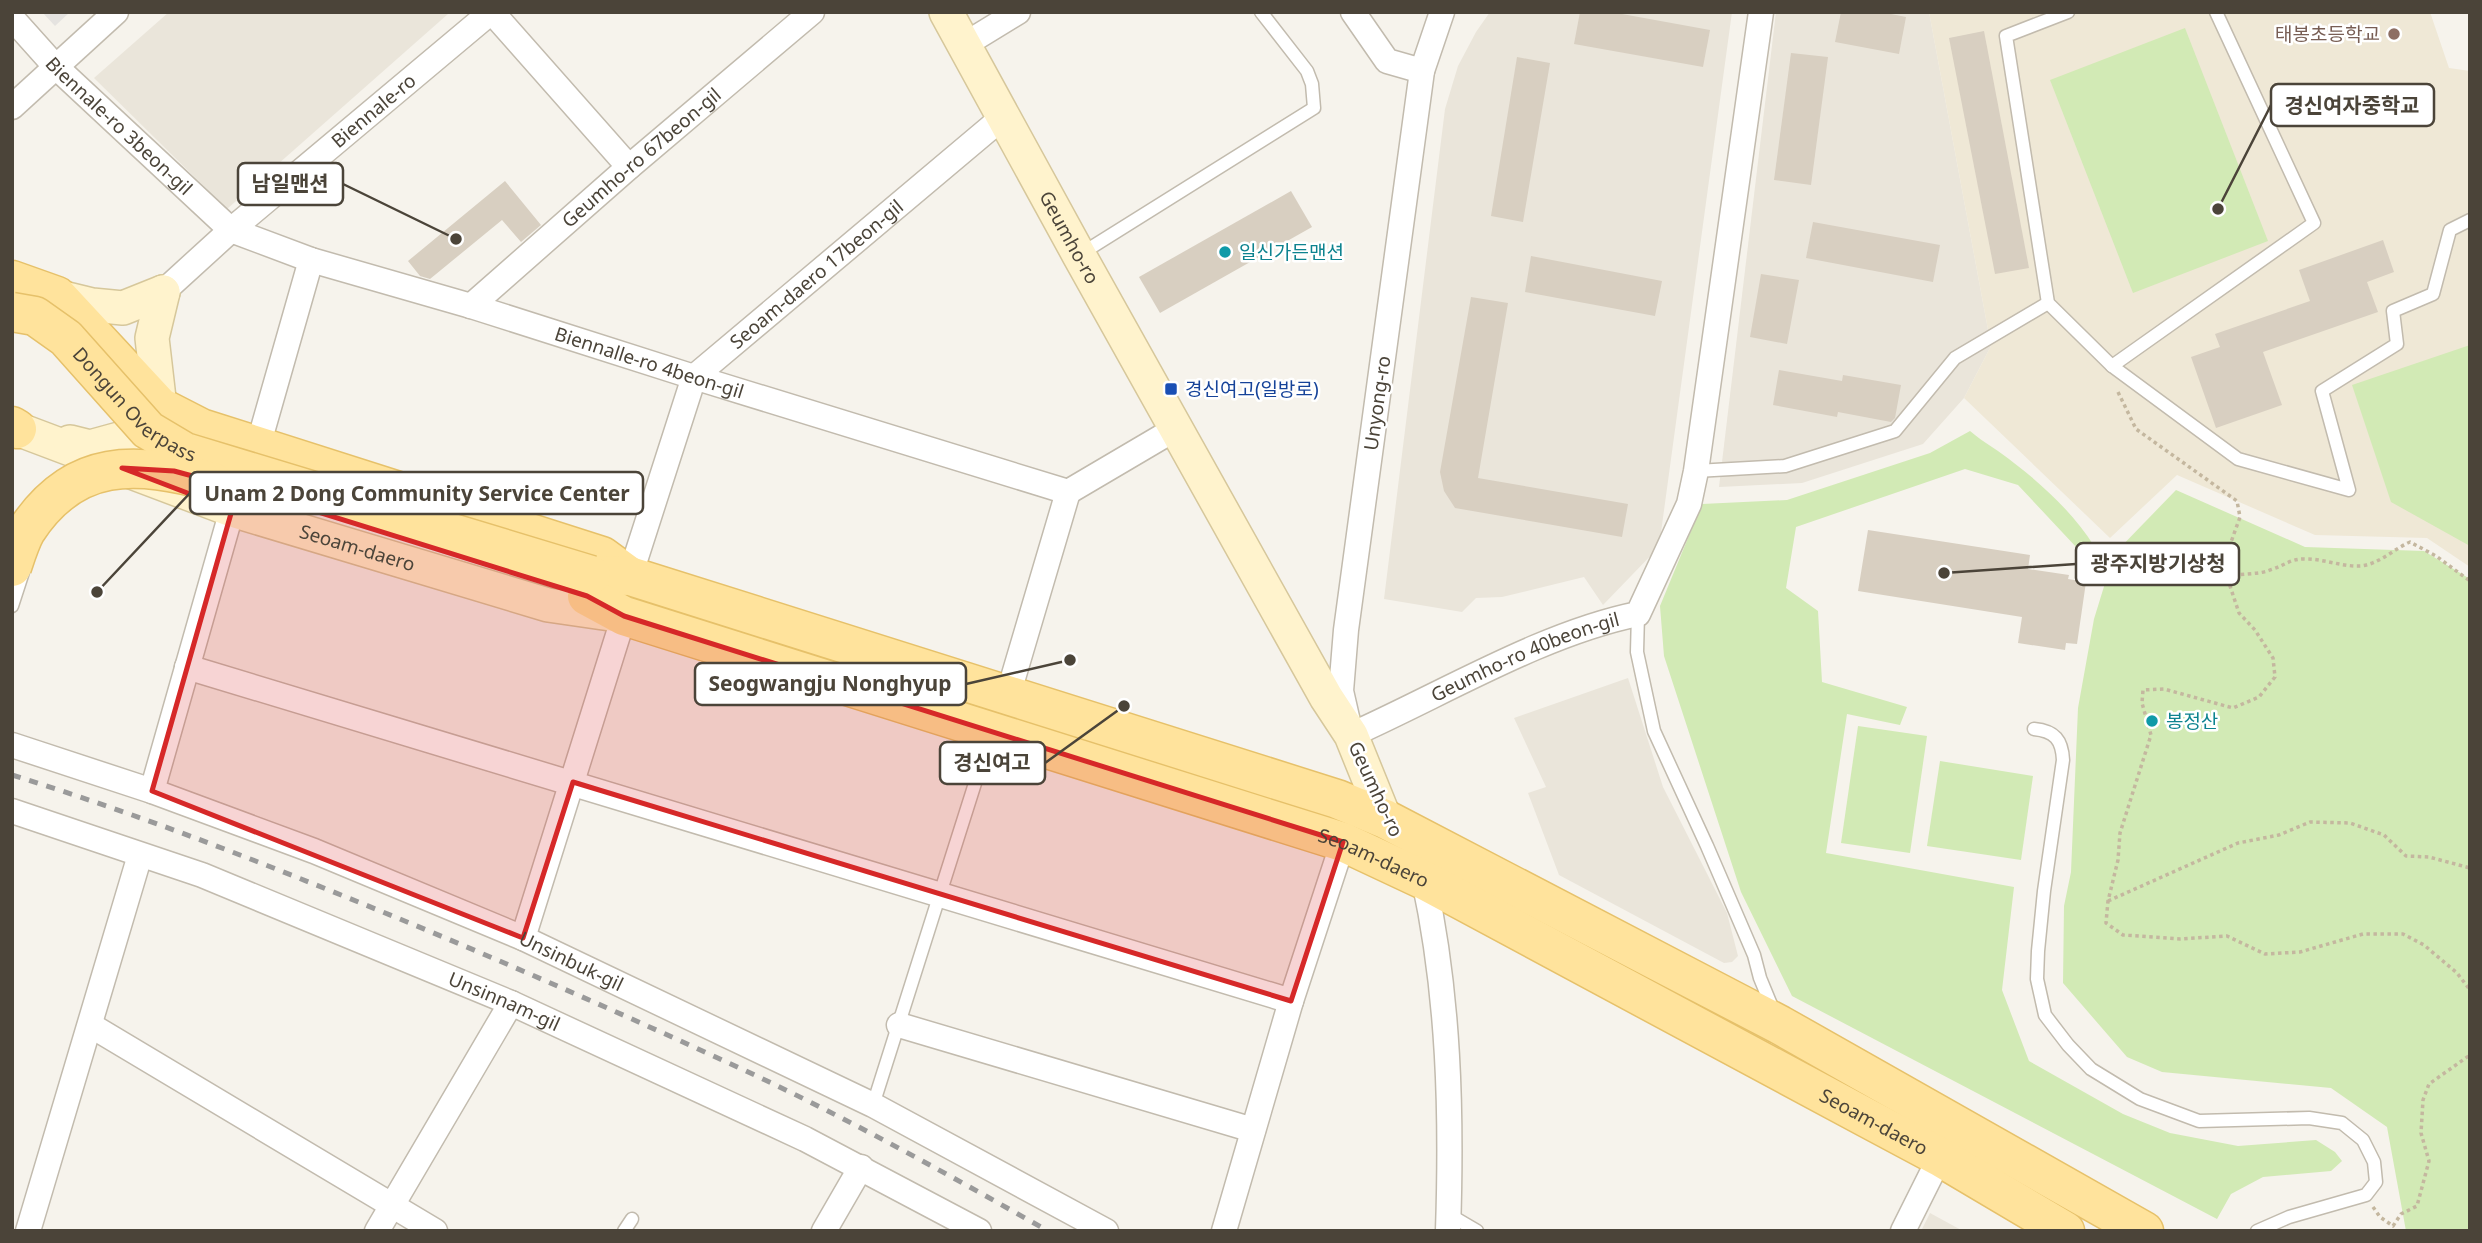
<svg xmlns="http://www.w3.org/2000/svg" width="2482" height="1243" font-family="'Noto Sans','Noto Sans KR',sans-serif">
  <rect width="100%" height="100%" fill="#f6f3ec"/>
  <g fill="#eae5da">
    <polygon points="169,12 446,12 448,14 227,209 94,78"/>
    <polygon points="1490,12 1732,12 1659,547 1603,605 1584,577 1502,597 1476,598 1462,612 1384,599 1445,109 1458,66 1476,32"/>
    <polygon points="1776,12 1929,12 1991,346 1964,398 1923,444 1802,483 1719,487"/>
    <polygon points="1628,678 1663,787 1727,913 1738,956 1732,962 1724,963 1559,875 1528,793 1546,787 1514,718"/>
    <polygon points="1930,1213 1963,1231 1921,1231"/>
  </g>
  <polygon fill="#efe8d6" points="1929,12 2430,12 2449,68 2470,71 2470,567 2427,538 2315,535 2177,475 2110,538 1964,398 1991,346"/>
  <g fill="#d2eab5">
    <polygon points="2185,28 2268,241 2133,293 2050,80"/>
    <polygon points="2470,345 2470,546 2391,502 2352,385"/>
    <path d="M 1970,431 C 1984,443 2000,451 2014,463 C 2043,485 2075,515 2094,546 L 2077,548 L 2018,485 L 1965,469 L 1796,527 L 1786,588 L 1818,611 L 1822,682 L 1907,707 L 1900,725 L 1847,714 L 1826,853 L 2014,887 L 2002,990 L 2029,1061 L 2123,1114 L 2170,1133 L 2238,1146 L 2316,1140 L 2335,1152 L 2342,1161 L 2331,1171 L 2263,1177 L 2231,1194 L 2217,1219 L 1792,996 L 1741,892 L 1664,656 L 1660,606 L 1702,504 L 1787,500 L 1930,453 Z"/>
    <polygon points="2176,490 2305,547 2424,551 2470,579 2470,1231 2406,1231 2387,1127 2331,1088 2162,1072 2127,1057 2063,983 2064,906 2071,872 2078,708 2094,619 2114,554"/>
    <polygon points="1858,726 1927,736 1910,853 1841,843"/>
    <polygon points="1940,761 2033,776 2021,860 1927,846"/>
  </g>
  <polygon fill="#e5e3e0" points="42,12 70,12 55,26"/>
  <g fill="#d8cfc1">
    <polygon points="1580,12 1611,12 1710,30 1703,67 1574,44"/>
    <polygon points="1841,12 1881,12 1906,17 1899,54 1835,42"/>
    <polygon points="1984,31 2029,268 1995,274 1949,38"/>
    <polygon points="1791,53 1828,57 1811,185 1774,180"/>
    <polygon points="1517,57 1550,63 1523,222 1491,216"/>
    <polygon points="505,181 541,225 521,242 502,220 430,279 420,276 408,261"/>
    <polygon points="1291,191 1312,227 1160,313 1139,277"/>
    <polygon points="1813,222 1940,245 1933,282 1806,258"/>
    <polygon points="2383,240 2394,272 2367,282 2378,312 2263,352 2282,405 2216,428 2191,357 2220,347 2215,334 2310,301 2299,270"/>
    <polygon points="1531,256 1662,281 1655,316 1525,292"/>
    <polygon points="1761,274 1799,280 1787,344 1750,337"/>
    <polygon points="1471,297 1508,303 1478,478 1628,504 1622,537 1455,508 1444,491 1440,472"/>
    <polygon points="1779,370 1842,381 1843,375 1901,385 1895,418 1891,422 1838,412 1837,417 1773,405"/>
    <polygon points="1868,530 2030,555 2028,569 2069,575 2068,579 2086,582 2077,644 2066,643 2065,650 2018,643 2022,617 1858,591"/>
  </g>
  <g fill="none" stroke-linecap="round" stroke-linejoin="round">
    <defs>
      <g id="lane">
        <polyline points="2068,12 2006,36 2048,303 2112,366 2238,459 2349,490 2322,391 2397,344 2393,311 2433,294 2450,230 2470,220"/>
        <polyline points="1079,255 1314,108 1312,84 1307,71 1261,12"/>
        <polyline points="2112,366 2314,223 2216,12"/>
        <polyline points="1696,471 1785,466 1895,431 1955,358 2048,303"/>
        <polyline points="12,606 24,569"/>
        <polyline points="1638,614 1637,652 1654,731 1707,846 1754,955 1760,978 1774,1012"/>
        <path d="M 2034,729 C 2055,731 2062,740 2063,760 L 2044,891 L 2038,951 L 2037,979 L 2045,1015 L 2068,1045 L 2091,1069 L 2140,1099 L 2199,1121 L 2309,1118 L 2342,1123 L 2363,1140 L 2374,1162 L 2376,1182 L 2366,1195 L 2289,1217 L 2257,1231"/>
        <polyline points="873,1105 990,736"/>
        <polyline points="1448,1214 1477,1231"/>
        <polyline points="624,1231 632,1219"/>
      </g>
      <g id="street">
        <polyline points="492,12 629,167"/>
        <polyline points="1353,12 1387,61 1422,71"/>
        <path id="s1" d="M 1442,12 L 1422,71 L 1346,630 L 1341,691 L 1351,735 C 1441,695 1543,633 1638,614 L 1689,504 L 1696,471 L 1761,12"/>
        <path id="s2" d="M 12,18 L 55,66 L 231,230 L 311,260 L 471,306 L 694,377 L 1068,492"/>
        <polyline points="964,45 1018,12"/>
        <polyline points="12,107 116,12"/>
        <path id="s3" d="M 163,292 L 231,230 L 491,12"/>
        <path id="s4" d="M 471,306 L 629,167 L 812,12"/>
        <polyline points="258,446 311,260"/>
        <polyline points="1068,492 1175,429"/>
        <path id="s5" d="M 630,576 L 694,377 L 1003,117"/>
        <polyline points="187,667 1291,1001"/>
        <polyline points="1008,695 1068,492"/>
        <path id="s6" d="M 12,745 L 152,791 L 314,851 L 523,938 L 873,1105 L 1106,1231"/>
        <polyline points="152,791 232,510"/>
        <path id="s7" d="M 12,811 L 202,875 L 511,1003 L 805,1139 L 979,1231"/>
        <path d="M 1420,874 L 1424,880 C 1449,996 1452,1112 1448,1231"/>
        <polyline points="523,938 624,616"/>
        <polyline points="90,1025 435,1231"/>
        <polyline points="899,1025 1253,1130"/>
        <polyline points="28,1231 140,855"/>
        <polyline points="377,1231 511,1003"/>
        <polyline points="824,1231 861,1167"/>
        <polyline points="1224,1231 1291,1001 1343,842"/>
        <polyline points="1903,1231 1940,1157"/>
      </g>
      <g id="secondary">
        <path id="s8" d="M 946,12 L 1079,255 L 1326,697 L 1351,735 L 1385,819"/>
        <polyline points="47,294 92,305 123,308 163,292"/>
        <path id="s9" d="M 12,427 L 232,510 L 548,605 L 617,615"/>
        <polyline points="70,442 90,447 130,436 160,407 152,338 163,292"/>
      </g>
      <g id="primary">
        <polyline points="12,280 57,296 160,407 201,428 602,556 628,575"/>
        <polyline points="12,426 17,429"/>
        <polyline points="591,575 630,576 1337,799 1385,819 1780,1025 2144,1231"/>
        <path id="s10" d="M 587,596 L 624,616 L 1343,842 L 1424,880 L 1867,1118 L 1940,1157 L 2065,1231"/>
      </g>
    </defs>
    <use href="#lane" stroke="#c2bbae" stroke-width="15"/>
    <use href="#street" stroke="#c2bbae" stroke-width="27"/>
    <use href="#secondary" stroke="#d6c79b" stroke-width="36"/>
    <use href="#primary" stroke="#e6c16a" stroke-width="41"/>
    <g stroke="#c4b79f" stroke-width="3.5" stroke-dasharray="3.5 3.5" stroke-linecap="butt">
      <polyline points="2118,392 2136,429 2237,501 2240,517 2230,545 2227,577 2239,613 2255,630 2273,658 2275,677 2259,697 2233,708 2164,689 2143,690 2142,703 2151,735 2120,833 2118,860 2108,901 2106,923 2123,935 2180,939 2227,936 2265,954 2300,952 2363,934 2403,934 2424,945 2457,973 2470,990"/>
      <path d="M 2227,577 C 2240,573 2258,575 2270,570 C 2284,566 2291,558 2306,559 C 2324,559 2343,567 2361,566 C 2379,564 2394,549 2410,542 L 2436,556 L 2470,581"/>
      <polyline points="2108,901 2238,843 2279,835 2310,822 2350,823 2384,835 2406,856 2429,857 2470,868"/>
      <polyline points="2373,1207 2380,1217 2393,1226 2401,1214 2417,1206 2429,1161 2421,1133 2423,1100 2429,1084 2470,1055"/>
    </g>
    <use href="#lane" stroke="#fff" stroke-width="12"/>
    <use href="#street" stroke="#fff" stroke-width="24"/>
    <use href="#secondary" stroke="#fff3cd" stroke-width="33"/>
    <use href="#primary" stroke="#ffe39c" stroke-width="38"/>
    <path stroke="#9a9a9a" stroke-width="5" stroke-dasharray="9 9" stroke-linecap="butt" d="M 12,775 C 148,817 281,870 412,924 C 525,971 636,1020 746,1071 C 849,1119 949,1175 1048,1231"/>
    <defs>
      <g id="primary-bridge">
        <path id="s11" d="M 12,312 L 35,316 L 66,338 L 148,430 L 185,452 L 591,575"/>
        <path d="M 12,567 C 16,555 20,542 26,531 C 74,457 136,461 213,482"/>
      </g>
    </defs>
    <use href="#primary-bridge" stroke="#e6c16a" stroke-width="41" stroke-linecap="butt"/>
    <use href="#primary-bridge" stroke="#ffe39c" stroke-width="38"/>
  </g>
  <path fill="#d62828" fill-opacity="0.2" stroke="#d62828" stroke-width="5" stroke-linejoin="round" d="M 122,468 L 174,471 L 270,497 L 587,596 L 624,616 L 1343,842 L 1291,1001 L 573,782 L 523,938 L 152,791 L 232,510 Z"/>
  <circle fill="#8d6e63" stroke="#fff" stroke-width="2.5" cx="2394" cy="34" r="7"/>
  <g fill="#0f9aa8" stroke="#fff" stroke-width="2.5">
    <circle cx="1225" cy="252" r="7"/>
    <circle cx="2152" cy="721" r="7"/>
  </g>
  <rect fill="#1a4fb4" stroke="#fff" stroke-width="2.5" x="1164" y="382" width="14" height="14" rx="3.5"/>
  <g text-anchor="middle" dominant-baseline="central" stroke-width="5" stroke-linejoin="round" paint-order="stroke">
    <g font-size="19" fill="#785e54" stroke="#fff" text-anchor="end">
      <text x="2380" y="34">태봉초등학교</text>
    </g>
    <g font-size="19" fill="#4b4439" stroke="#fff">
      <text stroke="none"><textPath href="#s3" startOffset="278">Biennale-ro</textPath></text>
      <text stroke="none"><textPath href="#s2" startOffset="152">Biennale-ro 3beon-gil</textPath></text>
      <text stroke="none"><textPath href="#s4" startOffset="226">Geumho-ro 67beon-gil</textPath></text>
      <text stroke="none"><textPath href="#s8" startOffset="257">Geumho-ro</textPath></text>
      <text stroke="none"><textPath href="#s5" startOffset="369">Seoam-daero 17beon-gil</textPath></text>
      <text stroke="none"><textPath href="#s2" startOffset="744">Biennalle-ro 4beon-gil</textPath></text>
      <text stroke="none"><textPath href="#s11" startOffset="158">Dongun Overpass</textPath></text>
      <text transform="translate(1377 403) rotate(-82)">Unyong-ro</text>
      <text stroke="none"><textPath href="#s9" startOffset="366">Seoam-daero</textPath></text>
      <text stroke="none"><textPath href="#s1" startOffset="924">Geumho-ro 40beon-gil</textPath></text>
      <text transform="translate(1376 789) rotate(65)">Geumho-ro</text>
      <text stroke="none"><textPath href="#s10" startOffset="830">Seoam-daero</textPath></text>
      <text stroke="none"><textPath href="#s6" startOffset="600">Unsinbuk-gil</textPath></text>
      <text stroke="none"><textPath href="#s7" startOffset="528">Unsinnam-gil</textPath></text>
      <text stroke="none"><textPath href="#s10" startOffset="1396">Seoam-daero</textPath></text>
    </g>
    <g font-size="19" fill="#0d838f" stroke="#fff" text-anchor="start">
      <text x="1239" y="252">일신가든맨션</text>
      <text x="2166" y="721">봉정산</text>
    </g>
    <g font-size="19" fill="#164399" stroke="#fff" text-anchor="start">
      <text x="1185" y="389">경신여고(일방로)</text>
    </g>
  </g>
  <path fill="none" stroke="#4b4439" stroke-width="2.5" d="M2218 209L2271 105M456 239L343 184M97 592L190 493M1944 573L2076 564M1070 660L966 684M1124 706L1045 763"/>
  <g fill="#4b4439" stroke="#fff" stroke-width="2.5">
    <circle cx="2218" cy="209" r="7"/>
    <circle cx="456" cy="239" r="7"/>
    <circle cx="97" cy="592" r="7"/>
    <circle cx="1944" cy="573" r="7"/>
    <circle cx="1070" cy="660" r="7"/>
    <circle cx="1124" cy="706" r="7"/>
  </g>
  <g fill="#fff" stroke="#4b4439" stroke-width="2.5">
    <rect x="2271" y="84" width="163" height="42" rx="7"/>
    <rect x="238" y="163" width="105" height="42" rx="7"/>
    <rect x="190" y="472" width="453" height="42" rx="7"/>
    <rect x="2076" y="543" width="163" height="42" rx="7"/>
    <rect x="695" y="663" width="271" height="42" rx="7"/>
    <rect x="940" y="742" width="105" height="42" rx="7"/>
  </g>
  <g font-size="21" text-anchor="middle" font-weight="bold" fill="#4b4439">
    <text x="2352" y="113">경신여자중학교</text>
    <text x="290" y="191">남일맨션</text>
    <text x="417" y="501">Unam 2 Dong Community Service Center</text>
    <text x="2158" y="571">광주지방기상청</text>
    <text x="830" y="691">Seogwangju Nonghyup</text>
    <text x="992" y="770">경신여고</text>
  </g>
  <rect width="2482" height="1243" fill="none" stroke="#4b4439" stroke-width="28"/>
</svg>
